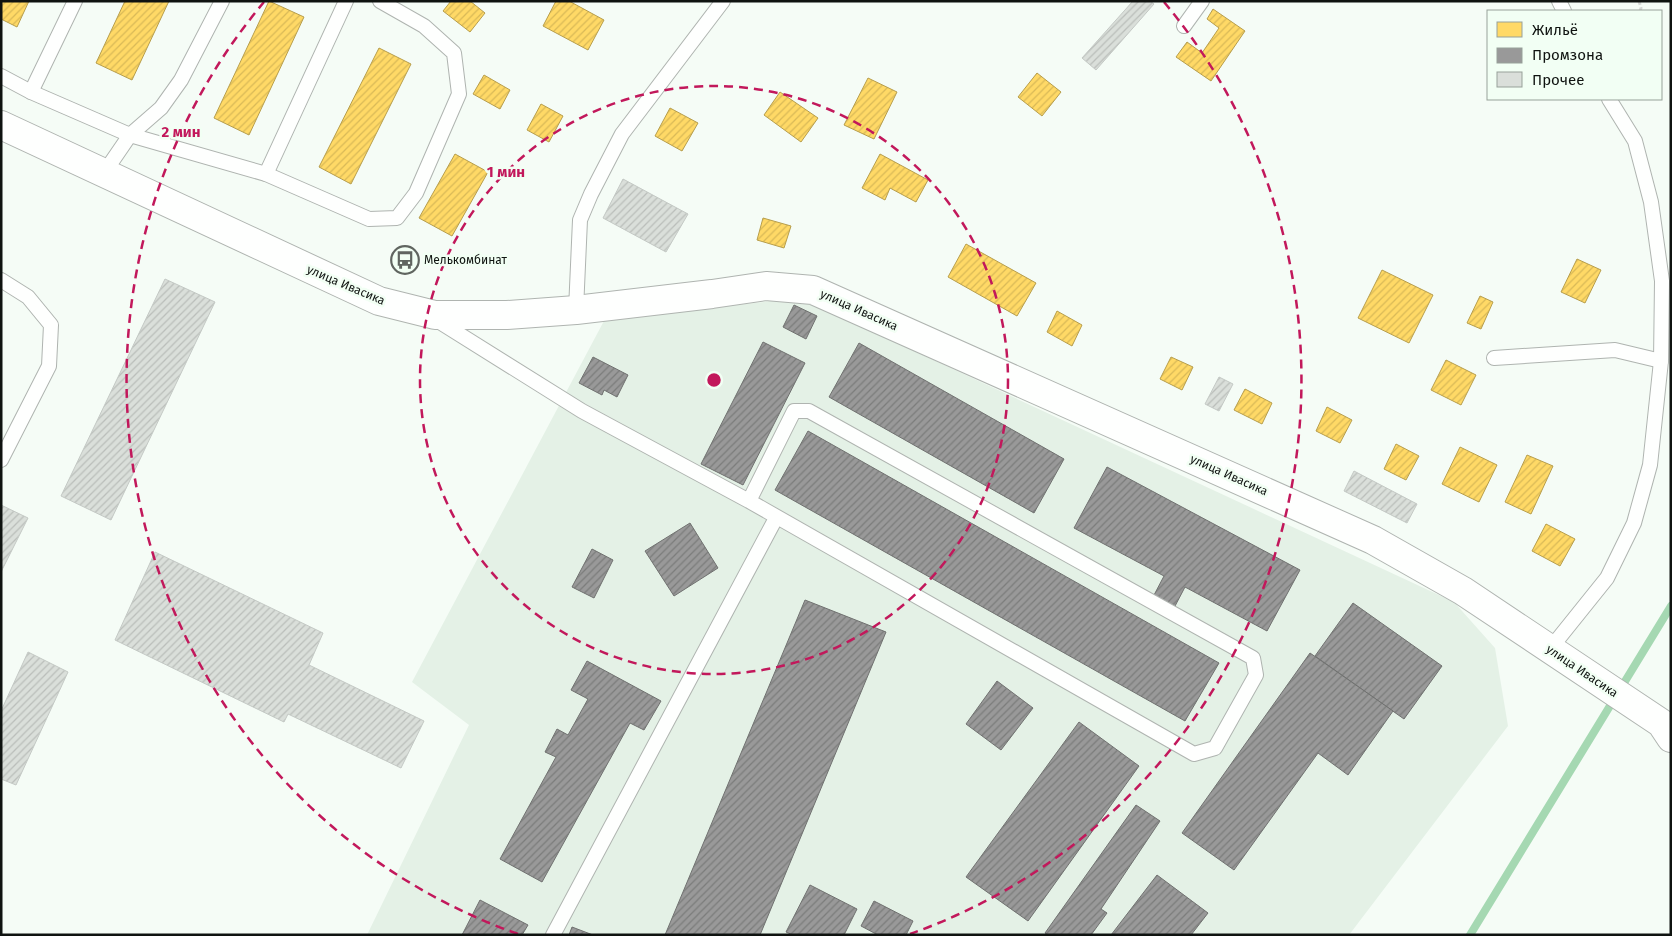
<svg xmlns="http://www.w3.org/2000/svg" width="1672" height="936" font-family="'Fira Sans',sans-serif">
  <defs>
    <pattern id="homes-hatch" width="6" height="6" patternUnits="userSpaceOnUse" patternTransform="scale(1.25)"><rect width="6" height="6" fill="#ffd966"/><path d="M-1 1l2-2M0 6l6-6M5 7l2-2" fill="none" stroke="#d9b957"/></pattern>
    <pattern id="industry-hatch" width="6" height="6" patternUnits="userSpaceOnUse" patternTransform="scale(1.25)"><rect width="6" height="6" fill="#999"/><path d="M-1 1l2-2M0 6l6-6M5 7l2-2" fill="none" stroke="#7b7c7b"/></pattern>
    <pattern id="building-hatch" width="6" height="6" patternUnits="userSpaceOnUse" patternTransform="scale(1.25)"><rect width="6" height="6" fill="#dadfda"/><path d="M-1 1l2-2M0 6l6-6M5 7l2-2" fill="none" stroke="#babeba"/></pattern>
  </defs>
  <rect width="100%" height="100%" fill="#f5fcf6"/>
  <polygon fill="#e4f1e6" points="800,298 1454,602 1495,648 1508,726 1349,935 367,935 469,725 412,682 605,319"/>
  <g fill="url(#homes-hatch)" stroke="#b79e4c">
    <polygon points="1,1 29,1 17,27 1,19"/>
    <polygon points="125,1 169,1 132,80 96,63"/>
    <polygon points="269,1 304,17 249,135 214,118"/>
    <polygon points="451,1 470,1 485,13 470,32 443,11"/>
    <polygon points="556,1 569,1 604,20 588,50 543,26"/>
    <polygon points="1213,9 1245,31 1211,81 1176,57 1187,42 1202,53 1219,28 1207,19"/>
    <polygon points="379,48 411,64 351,184 319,167"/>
    <polygon points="1037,73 1061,92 1042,116 1018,97"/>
    <polygon points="484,75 510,90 500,109 473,94"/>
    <polygon points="868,78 897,92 874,139 844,125"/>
    <polygon points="780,92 818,118 801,142 764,115"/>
    <polygon points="541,104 563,116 549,142 527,130"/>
    <polygon points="670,108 698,123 682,151 655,136"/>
    <polygon points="455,154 488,172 452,236 419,218"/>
    <polygon points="880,154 928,180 916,202 890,188 885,200 862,188"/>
    <polygon points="763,218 791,226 784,248 757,240"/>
    <polygon points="966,244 1036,283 1017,316 948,277"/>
    <polygon points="1577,259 1601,270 1585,303 1561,292"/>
    <polygon points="1382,270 1433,295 1409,343 1358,318"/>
    <polygon points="1480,296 1493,302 1481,329 1467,323"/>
    <polygon points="1057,311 1082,325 1072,346 1047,332"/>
    <polygon points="1171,357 1193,367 1182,390 1160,379"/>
    <polygon points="1446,360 1476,375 1461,405 1431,390"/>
    <polygon points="1245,389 1272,403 1262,424 1234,410"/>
    <polygon points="1327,407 1352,420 1340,443 1316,431"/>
    <polygon points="1396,444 1419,456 1406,480 1384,469"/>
    <polygon points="1460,447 1497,465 1479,502 1442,484"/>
    <polygon points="1527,455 1553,466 1531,514 1505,502"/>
    <polygon points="1546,524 1575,539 1560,566 1532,551"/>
  </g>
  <g fill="url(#industry-hatch)" stroke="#707170">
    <polygon points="794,305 817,316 806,339 783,327"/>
    <polygon points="763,342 805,363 743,485 701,464"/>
    <polygon points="859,343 1064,459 1034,513 829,397"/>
    <polygon points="593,357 628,375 617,397 604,390 602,395 579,383"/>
    <polygon points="808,431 1219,663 1185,721 775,490"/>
    <polygon points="1107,467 1300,570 1267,631 1185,587 1174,608 1153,597 1164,576 1074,528"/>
    <polygon points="690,523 718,568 674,596 645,551"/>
    <polygon points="592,549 613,560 594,598 572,587"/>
    <polygon points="805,600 886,632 760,935 665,935"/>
    <polygon points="1353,603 1442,666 1404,719 1315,656"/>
    <polygon points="1310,653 1393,711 1348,775 1318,753 1234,870 1182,833"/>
    <polygon points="587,661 661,701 644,730 630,723 542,882 500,859 556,757 545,752 557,729 568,735 588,699 571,690"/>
    <polygon points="997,681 1033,708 1001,750 966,724"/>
    <polygon points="1079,722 1139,766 1028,921 966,877"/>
    <polygon points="1136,805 1160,821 1101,909 1107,913 1091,935 1048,935 1045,933"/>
    <polygon points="1157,875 1208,913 1191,935 1111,935"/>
    <polygon points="810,885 857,909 844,935 793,935 786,932"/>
    <polygon points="480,900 528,925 522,935 462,935"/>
    <polygon points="874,901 913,921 906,935 878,935 861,926"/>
    <polygon points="572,927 593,935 569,935"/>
  </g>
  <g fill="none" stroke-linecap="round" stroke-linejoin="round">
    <polyline stroke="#a5d8b2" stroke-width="8" points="1470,935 1671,606"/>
  </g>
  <g fill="url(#building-hatch)" stroke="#c4c9c5">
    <polygon points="1133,1 1150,1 1154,4 1096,70 1082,58"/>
    <polygon points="623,179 688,214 666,252 603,218"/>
    <polygon points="165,279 215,302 111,520 61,496"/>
    <polygon points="1219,377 1233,384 1219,411 1205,404"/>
    <polygon points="1354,471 1417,504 1407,523 1344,491"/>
    <polygon points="1,505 28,518 1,572"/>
    <polygon points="155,552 323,633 309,665 424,721 401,768 288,714 284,722 115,640"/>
    <polygon points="28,652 68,672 16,785 1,779 1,711"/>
  </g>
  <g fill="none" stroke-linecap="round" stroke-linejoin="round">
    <defs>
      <g id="service">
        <polyline points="1559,1 1564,11"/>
        <polyline points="1184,26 1202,1"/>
        <polyline points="1,76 31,92 130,135 161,108 181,80 222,1"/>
        <polyline points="31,92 75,1"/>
        <polyline points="104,173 130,135 266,174 369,219 397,218 416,193 459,94 454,53 424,26 380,1"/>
        <polyline points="266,174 346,1"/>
        <polyline points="1,280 28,297 51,325 49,366 1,460"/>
        <polyline points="576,310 580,220 591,194 622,134 723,1"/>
        <polyline points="435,319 582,411 749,501 1194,754 1215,748 1256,675 1253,658 809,411 794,411 749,501"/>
        <polyline points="1494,358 1615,350 1661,361"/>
        <polyline points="1550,649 1607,578 1634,523 1650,465 1661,361 1662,281 1651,202 1635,141 1609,99"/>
        <polyline points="553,935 776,518"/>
      </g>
      <polyline id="secondary" points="1,125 379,301 435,315 507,315 576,310 712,294 766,286 813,290 1373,540 1463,591 1661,723 1671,738"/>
    </defs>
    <use href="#service" stroke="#afb4b0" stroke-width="16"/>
    <use href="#secondary" stroke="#afb4b0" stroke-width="30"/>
    <polyline stroke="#d4d7d5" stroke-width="3" stroke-dasharray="4 2.5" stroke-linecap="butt" points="1639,1 1641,8 1640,11"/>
    <use href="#service" stroke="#fefffe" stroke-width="14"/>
    <use href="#secondary" stroke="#fefffe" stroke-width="28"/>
  </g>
  <g fill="none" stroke="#c2185b" stroke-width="2.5" stroke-dasharray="9 6">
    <circle cx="714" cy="380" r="294"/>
    <path d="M518 934A588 588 0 0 1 264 2M1164 2A588 588 0 0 1 910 934"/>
  </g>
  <defs>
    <symbol id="bus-ring" viewBox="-11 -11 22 22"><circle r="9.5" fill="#f2fff4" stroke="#606560" stroke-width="1.5"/><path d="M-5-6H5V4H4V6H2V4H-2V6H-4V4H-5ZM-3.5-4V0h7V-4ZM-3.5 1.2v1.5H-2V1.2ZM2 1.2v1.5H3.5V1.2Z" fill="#606560"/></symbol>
  </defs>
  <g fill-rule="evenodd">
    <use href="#bus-ring" x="389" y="244" width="32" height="32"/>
  </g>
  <g text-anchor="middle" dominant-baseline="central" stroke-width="5" stroke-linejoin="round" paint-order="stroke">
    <g font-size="12" fill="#0f1310" stroke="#f2fff4" text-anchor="start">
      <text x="424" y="260">Мелькомбинат</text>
    </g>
    <g font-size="12" fill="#0f1310" stroke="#f2fff4">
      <text transform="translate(346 285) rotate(23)">улица Ивасика</text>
      <text transform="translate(859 310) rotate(24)">улица Ивасика</text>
      <text transform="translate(1229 475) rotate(24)">улица Ивасика</text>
      <text transform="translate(1582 671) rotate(34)">улица Ивасика</text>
    </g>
  </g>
  <circle cx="714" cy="380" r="8" fill="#c2185b" stroke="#f2fff4" stroke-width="2.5"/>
  <g font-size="15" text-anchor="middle" font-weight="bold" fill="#c2185b" stroke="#f2fff4" stroke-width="5" stroke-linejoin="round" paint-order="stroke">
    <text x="181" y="137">2 мин</text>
    <text x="506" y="177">1 мин</text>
  </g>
  <rect width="1672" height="936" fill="none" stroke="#0f1310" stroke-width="5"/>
  <rect x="1487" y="10" width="175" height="90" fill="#f2fff4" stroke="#97a199"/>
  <rect x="1497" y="22" width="25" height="15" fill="#ffd966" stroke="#97a199"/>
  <text x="1532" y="35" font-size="15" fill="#0f1310">Жильё</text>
  <rect x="1497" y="48" width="25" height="15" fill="#999999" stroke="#97a199"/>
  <text x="1532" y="60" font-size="15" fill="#0f1310">Промзона</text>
  <rect x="1497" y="72" width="25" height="15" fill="#dadfda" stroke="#97a199"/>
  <text x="1532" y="85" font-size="15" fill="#0f1310">Прочее</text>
</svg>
